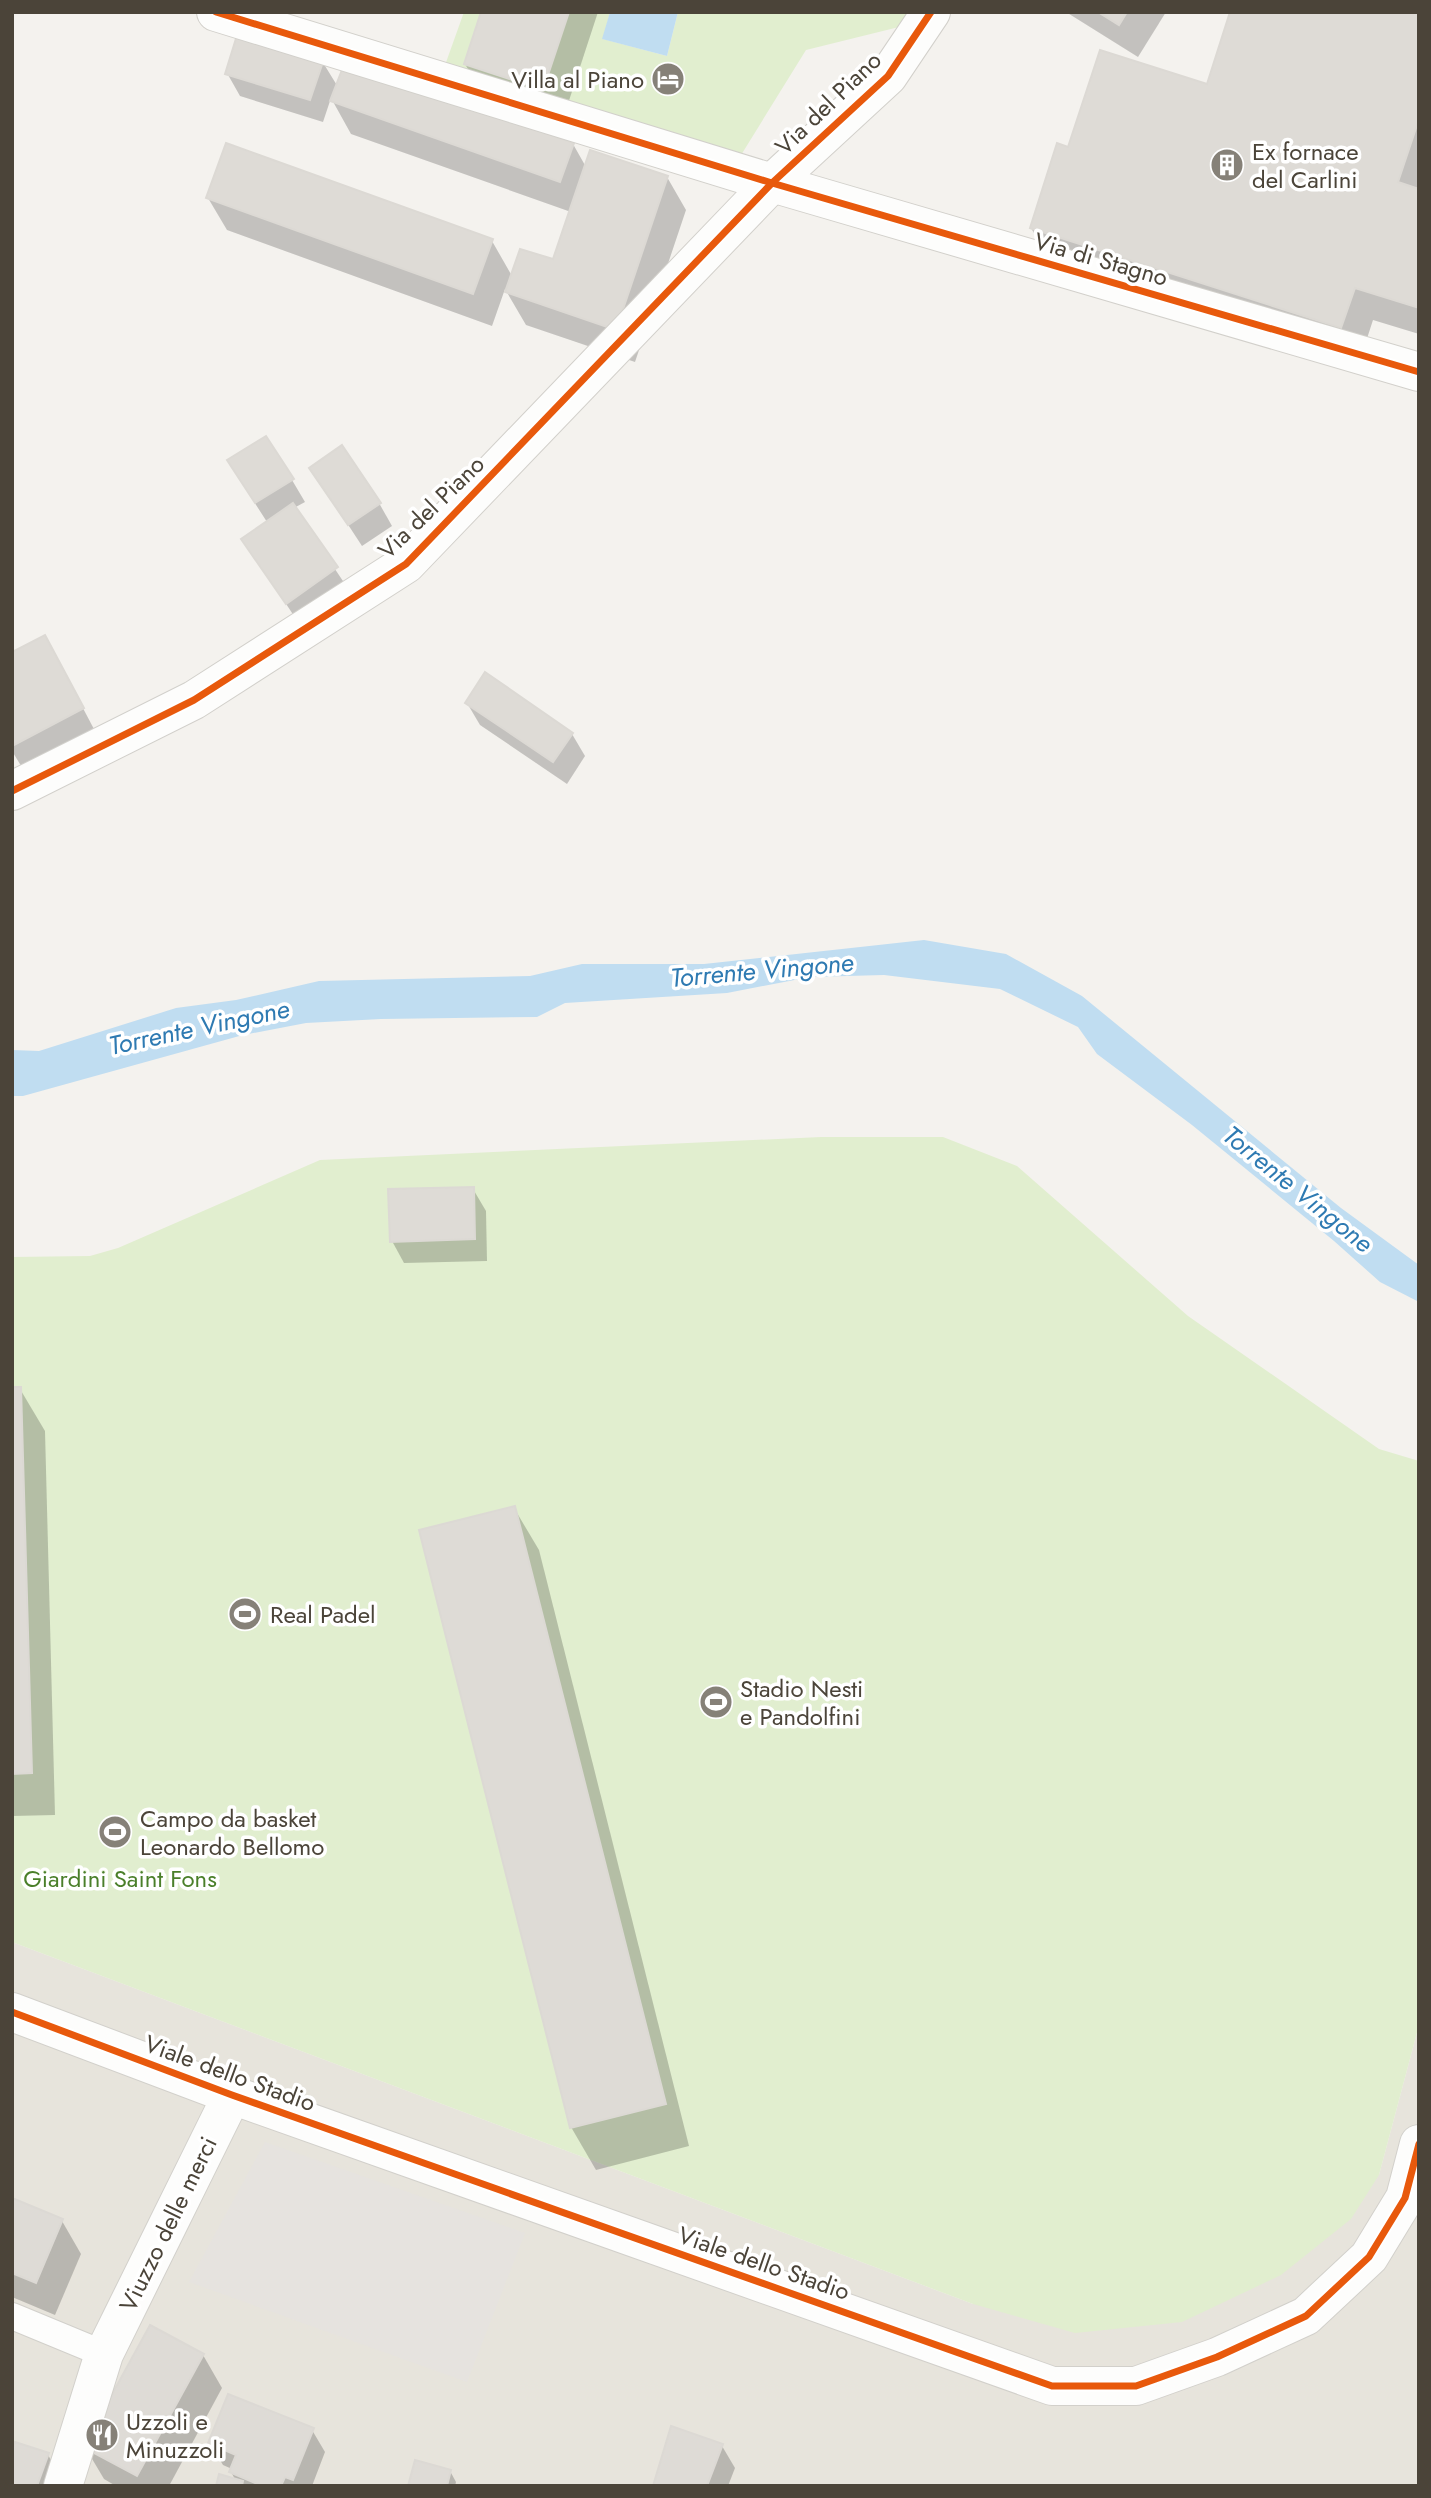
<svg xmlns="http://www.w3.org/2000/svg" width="1431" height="2498" font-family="Jost,sans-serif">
  <rect width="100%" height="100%" fill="#f4f2ee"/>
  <polygon fill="#e7e4dc" points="12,1942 973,2304 1379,2175 1419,2025 1419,2486 12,2486"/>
  <g fill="#e1eecf">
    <polygon points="464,12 481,12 464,64 543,90 569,12 610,12 603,39 667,56 678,12 912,12 903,26 806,50 733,168 444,68"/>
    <polygon points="821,1137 943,1137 1017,1166 1188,1316 1379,1449 1419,1461 1419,2025 1379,2175 1351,2219 1281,2275 1182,2322 1075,2333 973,2304 12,1942 12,1257 90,1256 118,1248 320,1160"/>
  </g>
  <polygon fill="#e6e3df" points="265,2142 525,2233 467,2382 189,2282"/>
  <g fill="#c0ddf1">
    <polygon points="610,12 678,12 667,56 602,39"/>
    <polygon points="924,940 1006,954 1082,996 1341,1208 1419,1265 1419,1302 1380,1282 1334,1241 1192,1125 1097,1054 1078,1027 1000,989 884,975 810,977 727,993 565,1003 537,1017 381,1019 306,1023 243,1035 23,1096 12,1096 12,1050 39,1051 176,1008 236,1000 319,981 530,976 582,964 704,964"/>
  </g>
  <g fill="#0003">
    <polygon points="483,12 598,12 562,122 484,97 465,64"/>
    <polygon points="1066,12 1166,12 1138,57"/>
    <polygon points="1419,12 1419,334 1373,320 1360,360 1050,261 1031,228 1069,149 1208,87"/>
    <polygon points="322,61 338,87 573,144 586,167 667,177 686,210 635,362 526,325 505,289 492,326 227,230 208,198 492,241 512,276 555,262 571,212 351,134 331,98 323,122 240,96 227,73"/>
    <polygon points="311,468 379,503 392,526 362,546"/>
    <polygon points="292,480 305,502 294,508 349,590 300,625 243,539 267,522 242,483"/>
    <polygon points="12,654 57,659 95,731 23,769 12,751"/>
    <polygon points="467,703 572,734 585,756 567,784 480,725"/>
    <polygon points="473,1189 486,1211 487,1261 404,1263 392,1241"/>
    <polygon points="12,1389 20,1389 45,1431 55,1815 12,1816"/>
    <polygon points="514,1508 539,1550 689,2146 596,2170 571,2127"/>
    <polygon points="12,2200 62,2221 81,2254 55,2315 12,2297"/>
    <polygon points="203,2355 222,2388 169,2486 116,2486 104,2479 85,2447"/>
    <polygon points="312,2430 325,2452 312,2486 218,2486 236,2481 231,2472 232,2469 223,2465 210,2443"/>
    <polygon points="722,2446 735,2468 728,2486 655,2486"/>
    <polygon points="48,2455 61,2477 57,2486 12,2486"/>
    <polygon points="450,2471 456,2482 455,2486 410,2486"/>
  </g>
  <g fill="#dedbd6" stroke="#dcd9d4" stroke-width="2">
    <polygon points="481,12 569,12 543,90 464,64"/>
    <polygon points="1098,12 1127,12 1119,25"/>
    <polygon points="1230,12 1419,12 1419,119 1398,182 1419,189 1419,308 1355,288 1341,328 1030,228 1057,143 1068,147 1100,50 1207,84"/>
    <polygon points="238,32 324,59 310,100 225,74"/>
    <polygon points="345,62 574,143 560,182 330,101"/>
    <polygon points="226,143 493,239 473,294 206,198"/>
    <polygon points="590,150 668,176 616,330 505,292 520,249 553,259"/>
    <polygon points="266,436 294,479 255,503 227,460"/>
    <polygon points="342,445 381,503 348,525 309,468"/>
    <polygon points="293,503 338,567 286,604 241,539"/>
    <polygon points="45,635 84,708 12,746 12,652"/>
    <polygon points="485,672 573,733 553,762 465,703"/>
    <polygon points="474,1187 475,1239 390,1242 388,1189"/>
    <polygon points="12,1387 21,1387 32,1773 12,1774"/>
    <polygon points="515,1506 666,2104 570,2128 419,1530"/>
    <polygon points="12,2198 63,2219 36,2283 12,2273"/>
    <polygon points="150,2325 204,2354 137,2476 83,2447"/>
    <polygon points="228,2394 314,2428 293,2480 285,2477 281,2486 262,2486 229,2472 236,2455 208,2443"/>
    <polygon points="671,2426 723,2444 707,2486 653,2486"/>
    <polygon points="15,2442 49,2453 37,2486 12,2486 12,2449"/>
    <polygon points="415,2460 451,2470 447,2486 408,2486"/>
    <polygon points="219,2474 243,2481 242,2486 216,2486"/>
  </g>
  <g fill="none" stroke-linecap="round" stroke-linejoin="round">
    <defs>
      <polyline id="lane" points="12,2316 104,2354"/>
      <g id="street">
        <polyline points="216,12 772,183 1419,372"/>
        <polyline points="12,791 194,700 406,564 772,183 888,76 931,12"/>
        <polyline points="12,2012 232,2095 1052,2386 1136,2386 1217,2357 1306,2316 1369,2257 1405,2198 1419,2144"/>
        <polyline points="63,2486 104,2354 232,2095"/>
      </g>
    </defs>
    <use href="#lane" stroke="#d2d0cb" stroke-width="28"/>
    <use href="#street" stroke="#d2d0cb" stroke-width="40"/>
    <use href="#lane" stroke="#fdfdfc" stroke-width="26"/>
    <use href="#street" stroke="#fdfdfc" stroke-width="38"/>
    <defs>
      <g id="cycleway">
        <polyline points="216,12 772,183 1419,372"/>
        <polyline points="12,791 194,700 406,564 772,183 888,76 931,12"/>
        <polyline points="12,2012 232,2095 1052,2386 1136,2386 1217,2357 1306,2316 1369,2257 1405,2198 1419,2144"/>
      </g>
    </defs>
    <use href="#cycleway" stroke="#fff" stroke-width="11"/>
    <use href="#cycleway" stroke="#e8590c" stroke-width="7"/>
  </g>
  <defs>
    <symbol id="hotel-disc" viewBox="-11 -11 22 22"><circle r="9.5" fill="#868178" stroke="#fff"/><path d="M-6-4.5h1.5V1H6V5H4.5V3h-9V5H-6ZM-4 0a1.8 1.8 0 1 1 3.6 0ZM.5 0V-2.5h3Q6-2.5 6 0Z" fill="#fff"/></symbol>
    <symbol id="building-disc" viewBox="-11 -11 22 22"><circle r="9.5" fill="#868178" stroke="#fff"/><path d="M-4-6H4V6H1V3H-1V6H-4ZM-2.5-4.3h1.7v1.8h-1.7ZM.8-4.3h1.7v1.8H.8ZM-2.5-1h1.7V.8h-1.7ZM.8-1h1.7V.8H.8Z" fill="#fff"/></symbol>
    <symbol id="stadium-disc" viewBox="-11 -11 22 22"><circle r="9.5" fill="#868178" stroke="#fff"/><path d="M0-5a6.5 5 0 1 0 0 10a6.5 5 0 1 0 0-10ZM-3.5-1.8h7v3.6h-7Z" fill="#fff"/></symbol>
    <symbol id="restaurant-disc" viewBox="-11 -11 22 22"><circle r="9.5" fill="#868178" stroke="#fff"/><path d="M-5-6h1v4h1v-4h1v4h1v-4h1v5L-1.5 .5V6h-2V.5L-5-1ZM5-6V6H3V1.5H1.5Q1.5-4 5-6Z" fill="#fff"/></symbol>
  </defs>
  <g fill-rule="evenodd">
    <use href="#hotel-disc" x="649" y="60" width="38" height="38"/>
    <use href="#building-disc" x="1208" y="146" width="38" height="38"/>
    <use href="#stadium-disc" x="226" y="1595" width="38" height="38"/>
    <use href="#stadium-disc" x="697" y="1683" width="38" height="38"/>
    <use href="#stadium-disc" x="96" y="1813" width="38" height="38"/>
    <use href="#restaurant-disc" x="83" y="2416" width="38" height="38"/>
  </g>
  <g text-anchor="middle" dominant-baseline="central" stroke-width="7" stroke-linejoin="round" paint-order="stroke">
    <g font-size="24" fill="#4b4439" stroke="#fff" text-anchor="start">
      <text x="644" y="79" text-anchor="end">Villa al Piano</text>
      <text x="1252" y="151">Ex fornace<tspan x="1252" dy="28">del Carlini</tspan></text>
      <text x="270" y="1614">Real Padel</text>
      <text x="740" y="1688">Stadio Nesti<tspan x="740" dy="28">e Pandolfini</tspan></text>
      <text x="140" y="1818">Campo da basket<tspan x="140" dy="28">Leonardo Bellomo</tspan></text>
      <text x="126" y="2421">Uzzoli e<tspan x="126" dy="28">Minuzzoli</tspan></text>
    </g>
    <g font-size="24" fill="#4b4439" stroke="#fff">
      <text transform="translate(828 103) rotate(-44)">Via del Piano</text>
      <text transform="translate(1101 259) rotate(16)">Via di Stagno</text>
      <text transform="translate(431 507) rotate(-44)">Via del Piano</text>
      <text transform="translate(230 2073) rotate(20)">Viale dello Stadio</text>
      <text transform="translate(168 2224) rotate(-64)">Viuzzo delle merci</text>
      <text transform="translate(764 2263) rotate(19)">Viale dello Stadio</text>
    </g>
    <g font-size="24" fill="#4a7f2a" stroke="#fff">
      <text x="120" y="1878">Giardini Saint Fons</text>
    </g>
    <g font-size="26" font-style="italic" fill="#2e7ab2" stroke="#fff">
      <text transform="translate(762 970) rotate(-5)">Torrente Vingone</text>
      <text transform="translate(199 1027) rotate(-12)">Torrente Vingone</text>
      <text transform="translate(1298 1189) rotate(39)">Torrente Vingone</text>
    </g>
  </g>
  <rect width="1431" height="2498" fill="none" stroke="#4b4439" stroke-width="28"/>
</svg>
